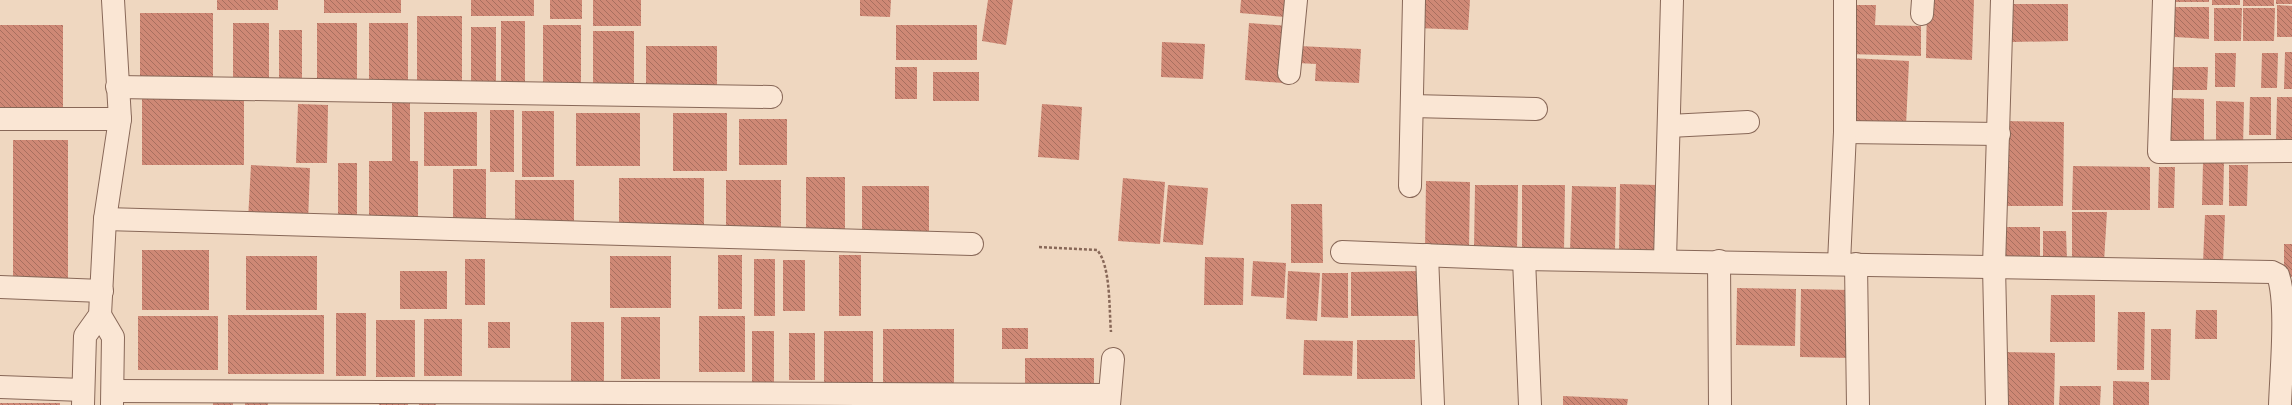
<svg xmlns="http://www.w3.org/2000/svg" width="2292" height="405" font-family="'Roboto Serif',serif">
  <defs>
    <pattern id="building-back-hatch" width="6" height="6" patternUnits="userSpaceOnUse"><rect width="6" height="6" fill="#ce8875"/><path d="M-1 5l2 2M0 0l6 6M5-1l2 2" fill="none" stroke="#a86f5f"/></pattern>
  </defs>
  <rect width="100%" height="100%" fill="#efd7c0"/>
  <g fill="url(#building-back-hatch)">
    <rect x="217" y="0" width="61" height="10"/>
    <rect x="324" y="0" width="77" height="13"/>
    <rect x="471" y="0" width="63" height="16"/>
    <rect x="550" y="0" width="32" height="19"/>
    <rect x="593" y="0" width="48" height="26"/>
    <polygon points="860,0 891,0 890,17 860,16"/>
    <polygon points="988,0 1013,0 1006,45 982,41"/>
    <polygon points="1241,0 1286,0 1285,17 1240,13"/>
    <polygon points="1419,0 1470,0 1468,30 1417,28"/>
    <polygon points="1927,0 1974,0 1972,60 1926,58"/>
    <rect x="2173" y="0" width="36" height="2"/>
    <rect x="2212" y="0" width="28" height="5"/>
    <rect x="2243" y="0" width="31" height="6"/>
    <rect x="2276" y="0" width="16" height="4"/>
    <polygon points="2012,4 2068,4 2068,41 2012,42"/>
    <polygon points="1849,5 1876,5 1875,25 1921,26 1921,56 1848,54"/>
    <polygon points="2277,5 2292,6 2292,37 2277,37"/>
    <polygon points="2175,7 2209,7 2209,39 2175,37"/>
    <polygon points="2214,8 2242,8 2241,41 2214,41"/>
    <polygon points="2243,8 2275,8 2274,41 2243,41"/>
    <rect x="140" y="13" width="73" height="70"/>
    <rect x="417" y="16" width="45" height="70"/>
    <rect x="501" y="21" width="24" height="64"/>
    <rect x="233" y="23" width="36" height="63"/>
    <rect x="317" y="23" width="40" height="64"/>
    <rect x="369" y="23" width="39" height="66"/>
    <polygon points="1249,23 1288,26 1283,83 1245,80"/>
    <rect x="0" y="25" width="63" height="84"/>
    <rect x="543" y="25" width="38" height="66"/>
    <rect x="896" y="25" width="81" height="35"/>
    <rect x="471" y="27" width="25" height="60"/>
    <rect x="279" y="30" width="23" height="52"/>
    <rect x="593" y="31" width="41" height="55"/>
    <polygon points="1162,42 1205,44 1203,79 1161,77"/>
    <rect x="646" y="46" width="71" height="48"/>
    <polygon points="1299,46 1361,49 1359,83 1315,81 1316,64 1298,63"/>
    <polygon points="2285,52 2292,52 2292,89 2284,89"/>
    <polygon points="2215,53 2236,53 2235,87 2215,87"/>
    <polygon points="2262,53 2278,53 2277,88 2261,88"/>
    <polygon points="1850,58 1909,61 1906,126 1846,123"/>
    <rect x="895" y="67" width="22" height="32"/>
    <polygon points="2173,67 2208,67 2207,90 2173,90"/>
    <rect x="933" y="72" width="46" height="29"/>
    <rect x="142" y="95" width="102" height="70"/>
    <polygon points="2250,97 2271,97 2271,135 2249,135"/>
    <polygon points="2277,97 2292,97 2292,142 2276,142"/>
    <polygon points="2170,98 2204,99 2204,146 2170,146"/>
    <polygon points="2216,101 2244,102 2243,149 2216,149"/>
    <polygon points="392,102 410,102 410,161 418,161 418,225 369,225 369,161 392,161"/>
    <polygon points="298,104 328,105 327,163 296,163"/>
    <polygon points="1042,104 1082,107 1079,160 1038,157"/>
    <rect x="490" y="110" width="24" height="62"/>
    <rect x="522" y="111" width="32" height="66"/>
    <rect x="424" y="112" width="53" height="54"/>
    <rect x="576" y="113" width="64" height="53"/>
    <rect x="673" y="113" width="54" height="58"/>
    <rect x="739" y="119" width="48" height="46"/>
    <polygon points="2002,121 2064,122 2063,206 2001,206"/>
    <rect x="13" y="140" width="55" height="138"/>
    <polygon points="2203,162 2224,162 2223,205 2202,205"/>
    <rect x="338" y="163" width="19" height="57"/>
    <polygon points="251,165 310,168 308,222 248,220"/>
    <polygon points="2229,165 2248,165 2247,206 2229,206"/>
    <polygon points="2073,166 2150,167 2150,210 2072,210"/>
    <polygon points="2159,167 2175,167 2174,208 2158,208"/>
    <rect x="453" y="169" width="33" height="57"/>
    <rect x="806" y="177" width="39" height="55"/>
    <rect x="619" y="178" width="85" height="54"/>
    <polygon points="1123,178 1165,182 1160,244 1118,241"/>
    <rect x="515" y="180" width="59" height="47"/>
    <rect x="726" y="180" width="55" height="53"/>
    <polygon points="1426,181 1470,182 1469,250 1425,249"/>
    <polygon points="1620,184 1657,185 1656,254 1619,253"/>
    <polygon points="1168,185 1208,188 1203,245 1163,242"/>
    <polygon points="1475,185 1518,185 1517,251 1474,250"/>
    <polygon points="1522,185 1565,185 1564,252 1522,251"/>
    <rect x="862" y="186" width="67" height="49"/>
    <polygon points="1572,186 1616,187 1615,253 1570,252"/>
    <polygon points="1291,204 1322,204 1323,263 1291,263"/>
    <polygon points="2072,212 2107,212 2104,262 2072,263"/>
    <polygon points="2205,215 2225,215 2223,263 2203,263"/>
    <polygon points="2003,227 2040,227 2040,260 2002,259"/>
    <polygon points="2043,231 2066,231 2067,260 2043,260"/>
    <rect x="2284" y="244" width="8" height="33"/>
    <rect x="142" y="250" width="67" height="60"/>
    <rect x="718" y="255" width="24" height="54"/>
    <rect x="839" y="255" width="22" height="61"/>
    <rect x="246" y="256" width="71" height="54"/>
    <rect x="610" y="256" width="61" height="52"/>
    <polygon points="1205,257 1244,258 1243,305 1204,305"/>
    <rect x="465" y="259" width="20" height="46"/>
    <rect x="754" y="259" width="21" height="57"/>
    <rect x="783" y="260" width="22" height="51"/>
    <polygon points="1253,261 1286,263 1284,298 1251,296"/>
    <rect x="400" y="271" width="47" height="38"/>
    <polygon points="1288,271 1320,273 1317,321 1286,319"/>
    <polygon points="1422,271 1422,316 1351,316 1351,272"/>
    <polygon points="1322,273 1348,273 1348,318 1321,317"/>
    <polygon points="1737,288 1796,289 1795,346 1736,345"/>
    <polygon points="1801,289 1850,290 1849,358 1800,357"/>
    <polygon points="2051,295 2095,295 2095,342 2050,342"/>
    <polygon points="2196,310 2217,310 2217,339 2195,339"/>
    <polygon points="2118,312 2145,312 2144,370 2117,370"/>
    <rect x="336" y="313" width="30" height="63"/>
    <rect x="228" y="315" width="96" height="59"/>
    <rect x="138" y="316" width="80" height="54"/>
    <rect x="699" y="316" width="46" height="56"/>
    <rect x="621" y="317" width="39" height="62"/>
    <rect x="424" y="319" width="38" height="57"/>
    <rect x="376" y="320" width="39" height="57"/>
    <rect x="488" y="322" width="22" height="26"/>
    <rect x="571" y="322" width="33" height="61"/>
    <rect x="1002" y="328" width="26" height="21"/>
    <rect x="883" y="329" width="71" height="54"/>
    <polygon points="2151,329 2171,329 2170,380 2151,380"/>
    <rect x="752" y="331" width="22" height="52"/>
    <rect x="824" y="331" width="49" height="62"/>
    <rect x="789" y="333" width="26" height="47"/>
    <polygon points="1304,340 1353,341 1352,376 1303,375"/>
    <rect x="1357" y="340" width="58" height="39"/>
    <polygon points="2000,352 2055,353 2054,405 1999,405"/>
    <rect x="1025" y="358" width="69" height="25"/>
    <polygon points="2113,381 2149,382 2149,405 2113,405"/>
    <polygon points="2060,386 2101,386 2100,405 2059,405"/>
    <rect x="213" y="396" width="20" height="9"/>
    <polygon points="1563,396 1628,399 1627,405 1563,405"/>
    <rect x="245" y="399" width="23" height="6"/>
    <rect x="379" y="402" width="29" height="3"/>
    <rect x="419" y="402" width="17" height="3"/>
    <rect x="0" y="403" width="60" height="2"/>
  </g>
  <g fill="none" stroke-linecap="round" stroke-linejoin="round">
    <defs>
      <g id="street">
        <polyline points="2164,0 2159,152 2292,151"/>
        <polyline points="1922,14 1923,0"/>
        <polyline points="1289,73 1296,0"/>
        <polyline points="117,87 771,97"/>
        <polyline points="1412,106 1536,109"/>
        <polyline points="0,119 120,119"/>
        <polyline points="1669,126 1748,122"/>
        <polyline points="1845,132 1999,134"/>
        <polyline points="1410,186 1414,0"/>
        <polyline points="105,219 972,244"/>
        <path d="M 1342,252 L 1524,259 L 2272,272 L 2278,275 C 2288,304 2281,372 2280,405"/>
        <polyline points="1427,255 1433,405"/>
        <polyline points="1524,259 1530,405"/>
        <polyline points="1665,260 1672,0"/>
        <polyline points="1719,261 1720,405"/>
        <polyline points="1839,263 1845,132 1845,0"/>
        <polyline points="1856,264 1858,405"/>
        <polyline points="0,287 102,291"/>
        <polyline points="100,315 113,337 112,404"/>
        <polyline points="0,387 83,390"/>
        <polyline points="113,391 1108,395"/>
        <polyline points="83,405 85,336 100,315 105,219 120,119 113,0"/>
        <polyline points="1109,405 1113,359"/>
        <polyline points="1997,405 1994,266 2002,0"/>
      </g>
    </defs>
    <use href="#street" stroke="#886858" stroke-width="24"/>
    <path stroke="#886858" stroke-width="2.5" stroke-dasharray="3 2" stroke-linecap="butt" d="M 1039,247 L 1097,250 C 1111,265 1109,311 1111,332"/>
    <use href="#street" stroke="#fae6d4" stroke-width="22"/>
  </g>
</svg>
